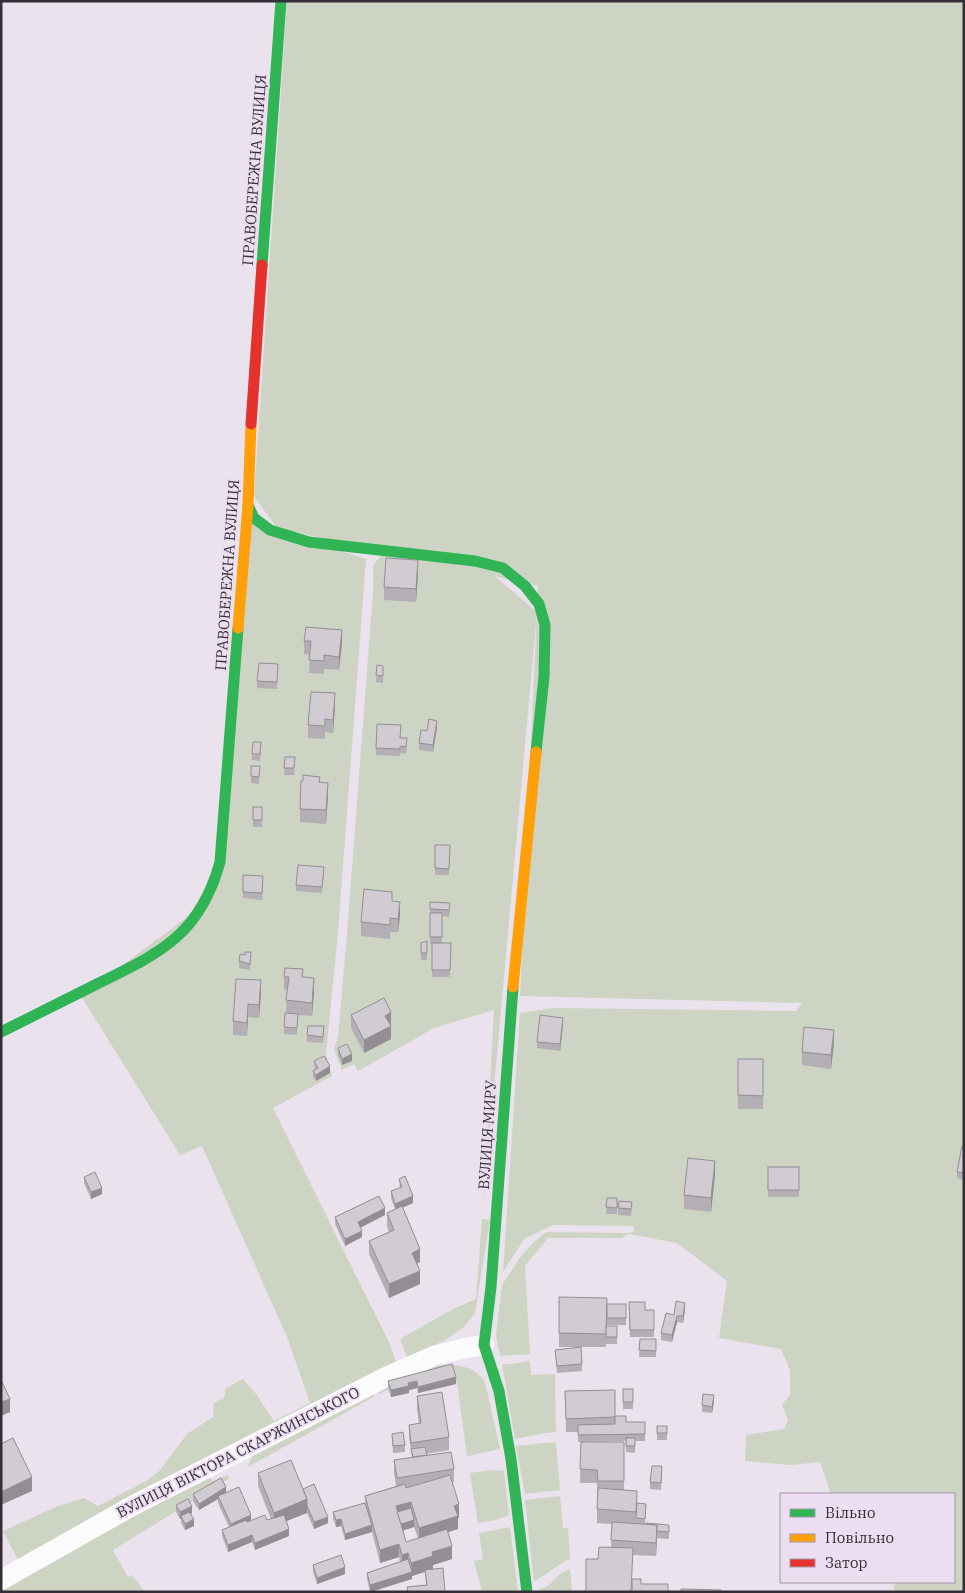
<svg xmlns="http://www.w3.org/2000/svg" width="965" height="1593" font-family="'IBM Plex Serif',serif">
  <rect width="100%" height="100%" fill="#eae2ec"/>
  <g fill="#ced4c4">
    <polygon points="287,1 964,1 964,1592 894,1592 895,1582 954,1582 954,1494 831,1494 820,1462 790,1465 745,1461 746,1435 784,1429 788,1420 782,1405 790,1395 790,1370 781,1349 719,1338 727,1281 677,1243 629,1234 621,1238 548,1238 525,1266 530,1354 500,1356 496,1336 502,1285 521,1256 536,1240 547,1232 629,1233 635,1231 633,1226 553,1225 524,1239 503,1272 520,1013 553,1008 796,1011 802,1003 520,996 538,586 277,528 254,496"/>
    <polygon points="250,521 366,559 338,932 326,1054 332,1076 273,1108 389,1342 397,1364 19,1562 3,1531 58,1506 84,1498 98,1506 148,1480 160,1470 187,1434 213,1417 214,1403 224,1398 226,1388 243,1379 256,1394 274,1421 310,1403 287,1337 202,1146 180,1155 81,996 214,897"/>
    <polygon points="381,556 485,568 537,612 483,1209 494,1010 434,1028 358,1071 354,1064 342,1070 334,1049 338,1038 347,934 373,592 373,565"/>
    <polygon points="482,1219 490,1220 475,1313 463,1328 445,1340 408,1359 400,1339 457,1307 476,1299"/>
    <polygon points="530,1361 531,1375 555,1374 556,1432 545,1433 515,1439 502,1365"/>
    <path d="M 436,1364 C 456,1365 473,1364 485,1382 L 500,1449 L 467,1456 L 457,1383 L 453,1370 L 389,1389 L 379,1394 L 377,1391 Z"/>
    <polygon points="373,1393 375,1396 248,1467 253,1453"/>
    <polygon points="556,1442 560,1490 525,1494 516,1446"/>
    <polygon points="493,1470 504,1471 509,1515 496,1520 478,1523 470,1473"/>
    <polygon points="227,1475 230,1478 113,1550 128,1577 132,1575 145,1592 1,1592 1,1588 208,1476 213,1481"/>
    <path d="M 560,1496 L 563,1528 L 568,1528 L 570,1559 C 556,1565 547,1575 534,1581 L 525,1500 Z"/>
    <polygon points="510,1527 518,1592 482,1592 474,1561 483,1559 479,1533"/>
    <polygon points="570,1569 572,1592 535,1592 548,1586 561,1573"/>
  </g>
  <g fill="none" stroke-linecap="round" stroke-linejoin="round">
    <polyline stroke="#fcfbfc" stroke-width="20" points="1,1580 134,1505 388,1376 434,1356 465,1348 484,1345"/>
    <g stroke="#30b455" stroke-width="11">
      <polyline points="262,265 281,1"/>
      <polyline points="248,505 254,518 270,530 309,542 475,561 503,568 525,586 539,604 545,625 544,677 536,752"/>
      <polyline points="513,987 491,1287 484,1345 499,1391 511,1459 527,1592"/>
      <path d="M 1,1032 C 33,1016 65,1000 97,984 C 160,953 200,935 220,862 L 238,628"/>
    </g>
    <g stroke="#ff9f0a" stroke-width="11">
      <polyline points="238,628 248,505 251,424"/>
      <polyline points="513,987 536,752"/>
    </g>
    <polyline stroke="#e5322d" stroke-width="11" points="251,424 262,265"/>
  </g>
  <g fill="#b4afb5" fill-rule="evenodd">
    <polygon points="418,574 416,602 384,600 384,587"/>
    <polygon points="304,641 342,643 339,670 324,669 324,674 309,673 310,655 304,654"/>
    <polygon points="278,664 277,689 257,688 257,681"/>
    <polygon points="377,665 383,666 383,683 376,682"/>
    <polygon points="335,707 333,733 325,732 325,739 308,738 308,725"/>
    <polygon points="437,727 433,752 419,750 419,743 427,731"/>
    <polygon points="400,738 407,745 406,754 400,753 400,756 376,755 376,748"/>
    <polygon points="261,749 260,761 252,760 252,754"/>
    <polygon points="285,757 295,757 294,775 284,775"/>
    <polygon points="251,766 260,766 259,784 251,783"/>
    <polygon points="320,782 328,796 326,824 300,822 300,809"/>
    <rect x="253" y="807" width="9" height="20"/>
    <polygon points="435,845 450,845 449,875 435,875"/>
    <polygon points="324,874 322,893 296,891 296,885"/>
    <polygon points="243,875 263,882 262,900 243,898"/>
    <polygon points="392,901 400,915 398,932 390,932 390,939 361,936 361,922"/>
    <polygon points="430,902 450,910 449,917 442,916 442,943 451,943 450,977 432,977 432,944 430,944"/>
    <polygon points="427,941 427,960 421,960 421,943"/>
    <polygon points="245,955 251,959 250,970 239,968 239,961"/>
    <polygon points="284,977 303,977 314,992 312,1016 298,1015 297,1035 284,1034 285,1013 286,1013 287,990 284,990"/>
    <polygon points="236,979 261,994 259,1018 248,1017 247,1036 233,1035 233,1021"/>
    <polygon points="391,1012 391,1039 364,1053 351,1028 351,1015"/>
    <polygon points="563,1025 560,1051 537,1048 537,1042"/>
    <polygon points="324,1033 323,1043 307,1042 307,1035"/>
    <polygon points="834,1043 831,1069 802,1065 802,1052"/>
    <polygon points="338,1048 352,1061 342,1065 338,1055"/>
    <rect x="738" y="1059" width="25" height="50"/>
    <polygon points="314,1061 330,1073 316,1081 313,1077 313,1071 315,1069"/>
    <polygon points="964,1147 964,1180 957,1178 957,1172"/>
    <rect x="768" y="1167" width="31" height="30"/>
    <polygon points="715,1175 711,1212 684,1209 684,1195"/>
    <polygon points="84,1177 102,1194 91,1199 84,1183"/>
    <polygon points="399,1179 413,1203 402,1208 420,1262 417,1264 420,1284 389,1298 369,1254 369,1241 389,1232 387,1226 387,1213 395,1209 391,1198 391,1191 400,1188"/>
    <polygon points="607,1198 617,1198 617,1214 606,1214"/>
    <polygon points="618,1208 632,1209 631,1216 618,1215"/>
    <polygon points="385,1215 360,1227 362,1237 345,1246 335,1224 335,1217"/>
    <polygon points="559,1297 607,1304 626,1304 626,1325 607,1325 607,1326 617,1326 617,1344 606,1344 606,1347 559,1347"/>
    <polygon points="629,1302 645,1310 654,1310 654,1337 630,1337"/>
    <polygon points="685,1310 683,1323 677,1322 672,1342 661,1340 661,1333 674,1315"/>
    <polygon points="640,1339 656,1339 656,1357 639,1357"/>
    <polygon points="555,1350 582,1364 582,1371 557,1373"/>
    <polygon points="388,1381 456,1384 418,1393 417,1388 409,1390 409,1393 391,1397 388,1388"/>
    <rect x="623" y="1389" width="10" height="20"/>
    <polygon points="565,1391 626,1422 645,1422 645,1441 635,1441 635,1453 626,1452 626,1441 578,1442 578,1432 566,1432"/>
    <path d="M 417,1396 L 449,1437 L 449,1450 L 426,1454 L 427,1455 L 454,1469 L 454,1482 L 452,1482 L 459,1518 L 458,1518 L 458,1529 L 448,1532 L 452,1559 L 433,1565 L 433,1569 L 445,1592 L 407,1592 L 407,1587 L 426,1585 L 425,1572 L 412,1576 L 412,1579 L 370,1592 L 367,1579 L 367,1573 L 400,1562 L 399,1557 L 380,1563 L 372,1532 L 345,1540 L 341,1526 L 336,1527 L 333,1519 L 333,1512 L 365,1503 L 365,1496 L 396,1486 L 394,1473 L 394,1460 L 412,1458 L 409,1438 L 409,1425 L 419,1424 L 417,1409 ZM 414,1527 L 418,1538 L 406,1542 L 403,1530 Z"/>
    <polygon points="714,1402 712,1413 702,1412 702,1405"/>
    <rect x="657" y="1426" width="10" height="14"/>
    <polygon points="392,1434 405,1445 405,1452 393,1453"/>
    <polygon points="581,1442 624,1442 624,1490 646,1510 645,1524 669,1532 669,1539 657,1538 656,1556 633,1555 586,1592 598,1559 611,1547 612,1524 597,1523 597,1483 580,1483"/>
    <polygon points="258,1473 303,1489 328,1523 314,1529 307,1513 286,1521 289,1536 255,1550 252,1542 228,1552 222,1536 222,1530 229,1527 218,1503 218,1499 199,1510 193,1501 193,1494 226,1493 251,1520 267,1520 271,1519 258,1486"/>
    <polygon points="662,1473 661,1490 650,1489 650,1482"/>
    <polygon points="176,1505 192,1513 191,1514 194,1526 185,1530 181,1523 181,1519 180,1519 176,1512"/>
    <polygon points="313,1565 345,1574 317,1584 313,1572"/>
  </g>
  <g fill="#928e93">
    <polygon points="418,560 418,574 416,602 416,589"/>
    <polygon points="342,630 342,643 339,670 339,657"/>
    <polygon points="335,693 335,707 333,733 333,720"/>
    <polygon points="437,721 437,727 433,752 433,745"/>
    <polygon points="328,783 328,796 326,824 326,810"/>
    <polygon points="400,902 400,915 398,932 398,919"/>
    <polygon points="314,978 314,992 312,1016 312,1003"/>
    <polygon points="261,980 261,994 259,1018 259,1005"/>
    <polygon points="248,1004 248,1017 247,1036 247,1023"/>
    <polygon points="391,1012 391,1039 364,1053 364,1040 385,1016"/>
    <polygon points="563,1018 563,1025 560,1051 560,1044"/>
    <polygon points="834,1030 834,1043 831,1069 831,1055"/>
    <polygon points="352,1054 352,1061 342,1065 342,1059"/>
    <polygon points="330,1066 330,1073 316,1081 316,1075"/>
    <polygon points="715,1161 715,1175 711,1212 711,1198"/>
    <polygon points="102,1188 102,1194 91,1199 91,1192"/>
    <polygon points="413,1196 413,1203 395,1211 395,1204"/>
    <polygon points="385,1208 385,1215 358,1229 358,1222"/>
    <polygon points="362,1231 362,1237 345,1246 345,1239"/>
    <polygon points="420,1249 420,1262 412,1266 412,1253"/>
    <polygon points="420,1271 420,1284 389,1298 389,1284"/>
    <polygon points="685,1303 685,1310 683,1323 683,1316"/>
    <polygon points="677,1316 677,1322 672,1342 672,1335"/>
    <polygon points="456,1377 456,1384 418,1393 418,1387"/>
    <polygon points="417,1381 417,1388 409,1390 409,1393 391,1397 391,1390"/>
    <polygon points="714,1395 714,1402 712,1413 712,1407"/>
    <polygon points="10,1399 10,1412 1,1416 1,1402"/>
    <polygon points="32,1477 32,1491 1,1505 1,1492"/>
    <polygon points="226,1487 226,1494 218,1496 218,1499 199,1510 199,1504"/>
    <polygon points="307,1499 307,1513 274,1526 274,1513"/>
    <polygon points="411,1502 411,1515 397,1519 396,1506"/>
    <polygon points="459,1504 459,1518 458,1518 458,1529 419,1541 419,1528 454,1506"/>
    <polygon points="192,1506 192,1513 182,1518 181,1516 181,1519 180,1519 180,1512"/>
    <polygon points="251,1515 251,1522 231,1531 231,1524"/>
    <polygon points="328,1517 328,1523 314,1529 314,1522"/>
    <polygon points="194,1519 194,1526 185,1530 185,1524"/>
    <polygon points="341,1519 341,1526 336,1527 336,1520"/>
    <polygon points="414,1520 414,1527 399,1532 399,1525"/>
    <polygon points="372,1525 372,1532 345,1540 345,1534"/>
    <polygon points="657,1525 657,1538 656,1556 656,1543"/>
    <polygon points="289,1529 289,1536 255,1550 255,1543"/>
    <polygon points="252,1535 252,1542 228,1552 228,1545"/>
    <polygon points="399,1544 399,1557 380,1563 380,1550"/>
    <polygon points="452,1546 452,1559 433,1565 433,1569 412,1576 412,1579 370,1592 370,1585 411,1572 411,1563 432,1552"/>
    <polygon points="408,1553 408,1566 402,1568 402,1555"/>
    <polygon points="345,1567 345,1574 317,1584 317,1578"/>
  </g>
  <g fill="#d1cbd2" stroke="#928e93">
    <polygon points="386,558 418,560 416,589 384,587"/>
    <polygon points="306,627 342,630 339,657 324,655 324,661 309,660 311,641 304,641"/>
    <polygon points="259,663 278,664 277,682 257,681"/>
    <polygon points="377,665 383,666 383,676 376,675"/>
    <polygon points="311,692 335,693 333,720 325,719 325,726 308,725"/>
    <polygon points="429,719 437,721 433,745 419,743 421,730 427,731"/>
    <polygon points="377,724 401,725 400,738 407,738 406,747 400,746 400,749 376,748"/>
    <polygon points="253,742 261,742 260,754 252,754"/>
    <polygon points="285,757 295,757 294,768 284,768"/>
    <polygon points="251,766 260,766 259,777 251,776"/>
    <polygon points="303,775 320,777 319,782 328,783 326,810 300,809 301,781 303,781"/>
    <rect x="253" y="807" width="9" height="13"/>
    <polygon points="435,845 450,845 449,869 435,868"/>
    <polygon points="298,865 324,867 322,887 296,885"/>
    <polygon points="243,875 263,876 262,893 243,892"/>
    <polygon points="364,889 392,892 392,901 400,902 398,919 390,918 390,925 361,922"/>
    <polygon points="430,902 450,903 449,910 430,909"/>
    <rect x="430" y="913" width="12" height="24"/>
    <polygon points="427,941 427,953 421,953 421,943"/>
    <polygon points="432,943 451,943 450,970 432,970"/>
    <polygon points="245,952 251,952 250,964 239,961 240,954 245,955"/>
    <polygon points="285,968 303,969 302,977 314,978 312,1003 286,1000 289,977 284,977"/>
    <polygon points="236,979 261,980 259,1005 248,1004 247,1023 233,1021"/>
    <polygon points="384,998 391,1012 385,1016 391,1026 364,1040 351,1015"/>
    <polygon points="285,1013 298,1014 297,1028 284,1027"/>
    <polygon points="540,1015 563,1018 560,1044 537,1042"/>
    <polygon points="308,1026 324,1026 323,1037 307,1035"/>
    <polygon points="804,1027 834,1030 831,1055 802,1052"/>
    <polygon points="347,1044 352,1054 342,1059 338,1048"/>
    <polygon points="324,1056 330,1066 316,1075 313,1071 318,1068 314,1061"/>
    <polygon points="738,1059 763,1059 763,1096 738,1095"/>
    <polygon points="962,1146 964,1147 964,1173 957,1172"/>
    <polygon points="688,1158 715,1161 711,1198 684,1195"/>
    <rect x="768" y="1167" width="31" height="23"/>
    <polygon points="95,1172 102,1188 91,1192 84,1177"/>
    <polygon points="405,1176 413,1196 395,1204 391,1191 402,1187 399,1179"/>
    <polygon points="379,1196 385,1208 358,1222 362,1231 345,1239 335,1217"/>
    <polygon points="607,1198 617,1198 617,1208 606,1207"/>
    <polygon points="619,1201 632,1202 631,1209 618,1208"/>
    <polygon points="402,1206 420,1249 412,1253 420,1271 389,1284 369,1241 394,1230 387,1213"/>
    <polygon points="559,1297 607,1298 606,1334 559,1333"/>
    <polygon points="676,1301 685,1303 683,1316 677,1316 672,1335 661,1333 666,1313 674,1315"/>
    <polygon points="629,1302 645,1302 645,1310 654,1310 654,1330 630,1330"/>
    <rect x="607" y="1304" width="19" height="14"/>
    <rect x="606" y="1326" width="11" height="11"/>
    <polygon points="640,1339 656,1339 656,1351 639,1350"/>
    <polygon points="581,1347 582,1364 557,1366 555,1350"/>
    <polygon points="452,1364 456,1377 418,1387 417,1381 408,1383 409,1386 391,1390 388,1381"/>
    <polygon points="1,1380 10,1399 1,1402"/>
    <rect x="623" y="1389" width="10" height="13"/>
    <polygon points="615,1390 615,1417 566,1419 565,1391"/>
    <polygon points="442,1392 449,1437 411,1443 409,1425 421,1423 417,1396"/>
    <polygon points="703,1394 714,1395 712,1407 702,1405"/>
    <polygon points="615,1416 626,1416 626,1422 645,1422 645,1434 578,1435 578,1425 615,1424"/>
    <rect x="657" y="1426" width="10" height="7"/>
    <polygon points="403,1432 405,1445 393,1446 392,1434"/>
    <polygon points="13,1438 32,1477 1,1492 1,1444"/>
    <rect x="626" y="1438" width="9" height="8"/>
    <polygon points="581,1442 624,1442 624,1481 598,1481 597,1470 580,1469"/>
    <polygon points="425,1447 427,1455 413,1457 411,1449"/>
    <polygon points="451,1452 454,1469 397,1478 394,1460"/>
    <polygon points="291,1460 307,1499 274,1513 258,1473"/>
    <polygon points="652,1466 662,1466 661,1483 650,1482"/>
    <polygon points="450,1475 459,1504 454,1506 458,1516 419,1528 411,1502 396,1506 406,1542 447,1529 452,1546 432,1552 433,1556 411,1563 408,1553 402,1555 399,1544 380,1550 365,1496 405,1484 406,1488"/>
    <polygon points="221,1478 226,1487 199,1504 193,1494"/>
    <polygon points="314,1484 328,1517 314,1522 307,1506 307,1499 303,1489"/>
    <polygon points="239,1487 251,1515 231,1524 218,1496"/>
    <polygon points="598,1488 637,1491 636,1512 597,1509"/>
    <polygon points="188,1499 192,1506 180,1512 176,1505"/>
    <polygon points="365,1503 372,1525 345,1534 341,1519 336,1520 333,1512"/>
    <polygon points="637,1503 646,1504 645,1519 636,1518"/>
    <polygon points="411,1508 414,1520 401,1524 397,1512"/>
    <polygon points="189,1512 194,1519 185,1524 181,1516"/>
    <polygon points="265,1515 267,1520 284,1515 289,1529 255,1543 252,1535 228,1545 222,1530 246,1520 247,1522"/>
    <polygon points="612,1522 657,1525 656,1543 611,1540"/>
    <polygon points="646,1523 669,1525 669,1532 657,1531 657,1525 646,1524"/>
    <polygon points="599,1547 633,1548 631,1592 586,1592 586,1559 598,1559"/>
    <polygon points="341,1555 345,1567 317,1578 313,1565"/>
    <polygon points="408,1559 412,1572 370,1585 367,1573"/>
    <polygon points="443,1568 445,1592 408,1592 407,1587 427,1585 425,1570"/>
    <polygon points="632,1579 641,1579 641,1584 668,1584 668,1592 632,1592"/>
    <polygon points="681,1589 721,1590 721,1592 681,1592"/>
  </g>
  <g text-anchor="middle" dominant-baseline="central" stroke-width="4" stroke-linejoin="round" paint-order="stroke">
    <g font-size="15" fill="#342f36" stroke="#ecdef0">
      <text transform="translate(254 170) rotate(-86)">ПРАВОБЕРЕЖНА ВУЛИЦЯ</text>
      <text transform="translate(227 575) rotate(-86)">ПРАВОБЕРЕЖНА ВУЛИЦЯ</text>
      <text transform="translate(487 1135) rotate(-86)">ВУЛИЦЯ МИРУ</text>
      <text transform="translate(238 1452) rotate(-27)">ВУЛИЦЯ ВІКТОРА СКАРЖИНСЬКОГО</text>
    </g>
  </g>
  <rect width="965" height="1593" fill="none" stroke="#342f36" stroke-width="5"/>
  <rect x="780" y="1493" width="175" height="90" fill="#ecdef0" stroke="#a298a6"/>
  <rect x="790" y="1509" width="25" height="8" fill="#30b455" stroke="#a298a6"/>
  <text x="825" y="1518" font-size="15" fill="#342f36">Вільно</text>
  <rect x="790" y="1534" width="25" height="8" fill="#ff9f0a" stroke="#a298a6"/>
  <text x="825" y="1543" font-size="15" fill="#342f36">Повільно</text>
  <rect x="790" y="1559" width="25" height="8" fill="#e5322d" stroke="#a298a6"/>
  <text x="825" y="1568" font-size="15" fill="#342f36">Затор</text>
</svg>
